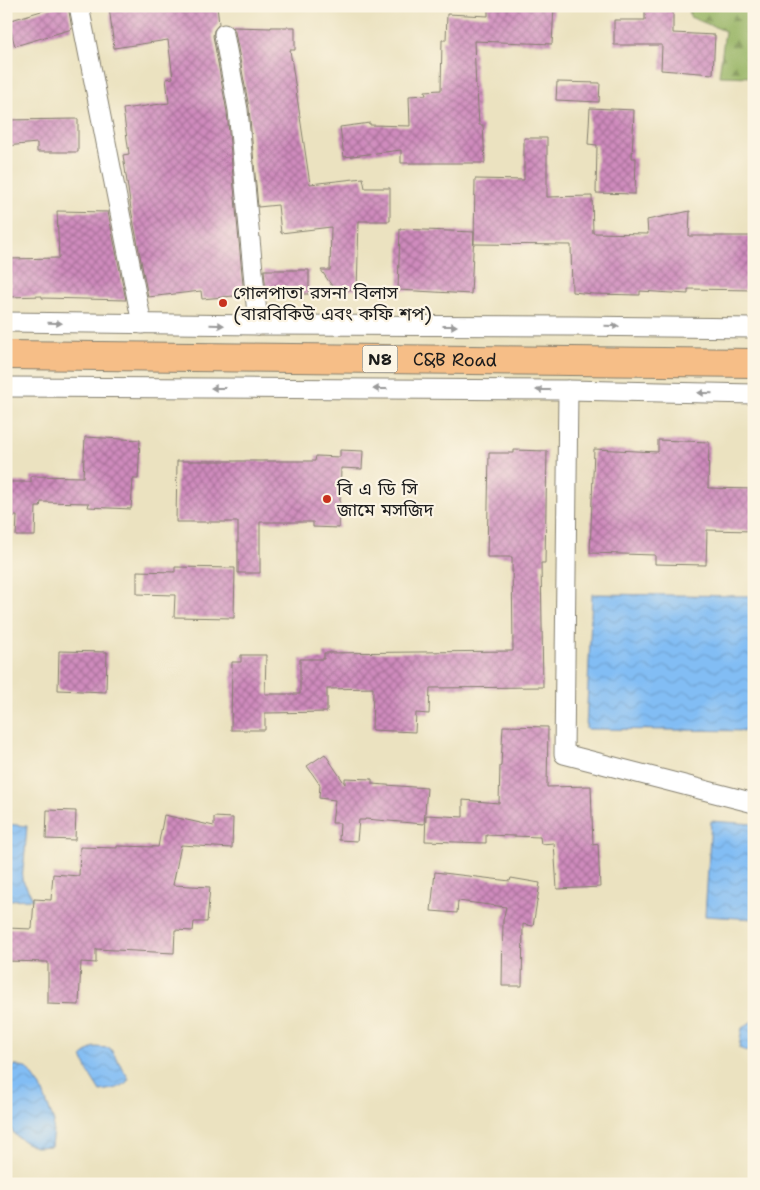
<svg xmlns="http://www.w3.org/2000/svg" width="760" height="1190" font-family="'Shantell Sans','Noto Sans Bengali',sans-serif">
  <defs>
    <pattern id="forest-firs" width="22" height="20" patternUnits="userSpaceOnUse" patternTransform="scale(1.25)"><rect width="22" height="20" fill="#9ab668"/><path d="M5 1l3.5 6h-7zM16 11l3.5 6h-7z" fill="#7d9355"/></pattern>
    <pattern id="water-waves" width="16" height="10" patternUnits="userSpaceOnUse" patternTransform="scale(1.25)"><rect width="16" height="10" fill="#82bdf4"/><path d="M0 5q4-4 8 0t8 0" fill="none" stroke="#70a2d1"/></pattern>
    <pattern id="building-cross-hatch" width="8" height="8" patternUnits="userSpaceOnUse" patternTransform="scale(1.25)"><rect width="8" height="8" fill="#cf8bbd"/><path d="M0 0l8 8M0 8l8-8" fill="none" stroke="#a77199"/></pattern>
  </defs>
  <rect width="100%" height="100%" fill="#fcf5e5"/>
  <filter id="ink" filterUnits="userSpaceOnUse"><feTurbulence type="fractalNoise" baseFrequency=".02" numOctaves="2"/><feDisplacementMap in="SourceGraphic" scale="10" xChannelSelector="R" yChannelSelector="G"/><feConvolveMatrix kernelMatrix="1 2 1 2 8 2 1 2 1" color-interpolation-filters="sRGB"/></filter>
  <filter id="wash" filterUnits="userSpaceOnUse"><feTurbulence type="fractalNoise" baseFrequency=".0096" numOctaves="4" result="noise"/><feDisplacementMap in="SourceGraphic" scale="20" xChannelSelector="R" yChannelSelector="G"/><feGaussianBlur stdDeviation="1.12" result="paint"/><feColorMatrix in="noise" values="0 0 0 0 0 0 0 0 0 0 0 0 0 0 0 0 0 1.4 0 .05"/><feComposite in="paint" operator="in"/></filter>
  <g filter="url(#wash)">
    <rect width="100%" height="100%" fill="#ebe2c0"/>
    <polygon fill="url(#forest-firs)" stroke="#5b6942" points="689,6 754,6 754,77 719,76 725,31 690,17"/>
    <g fill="url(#water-waves)" stroke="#4f6c88">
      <polygon points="592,594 754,596 754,731 586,729"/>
      <polygon points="711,821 754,824 754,919 705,916"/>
      <polygon points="6,824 27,826 25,852 22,879 33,899 6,900"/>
      <polygon points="754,1020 754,1054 739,1048 742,1028"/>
      <path d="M 94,1047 L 110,1048 L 129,1079 C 123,1089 111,1089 100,1091 L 88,1072 L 82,1056 Z"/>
      <polygon points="15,1065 28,1069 41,1087 54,1122 51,1146 36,1147 28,1144 15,1135 6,1121 6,1074"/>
    </g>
    <g id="blocks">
      <g fill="url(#building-cross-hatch)">
        <polygon points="58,6 68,6 72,29 15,46 8,21"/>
        <polygon points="109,6 217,6 219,24 214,30 213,36 227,112 244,295 202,299 201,291 148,297 131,209 123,155 129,154 123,109 169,103 166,79 173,78 168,40 114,48"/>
        <polygon points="488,6 554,6 552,44 474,41 476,89 477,89 479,125 483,125 485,163 401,163 401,150 344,157 340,127 370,123 370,125 410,126 409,96 426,95 425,91 441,90 442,40 446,40 447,14 488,16"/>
        <polygon points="673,10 673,33 715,35 713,74 661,70 662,45 614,45 614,20 645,20 645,11"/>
        <polygon points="233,27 271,28 271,27 295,27 295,50 290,50 310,184 363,178 365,188 390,188 390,221 359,221 357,290 334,289 321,270 330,270 331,227 281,233 278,205 258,207 249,108 235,32"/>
        <polygon points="557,82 600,83 599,102 556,100"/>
        <polygon points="590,108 634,110 632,158 636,158 635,194 596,193 597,145 588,144"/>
        <polygon points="78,119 78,152 37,152 37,143 6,146 6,120"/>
        <polygon points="524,138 547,138 547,197 592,196 593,233 648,234 647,220 690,211 689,236 754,236 754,290 688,289 688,294 640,291 640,295 593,294 572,292 571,245 474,244 475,179 524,180"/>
        <polygon points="57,211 108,212 126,300 42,298 42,296 10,297 9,259 59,258"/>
        <polygon points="400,229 474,232 471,294 398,290"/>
        <polygon points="264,270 309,270 309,294 266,294"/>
        <polygon points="85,437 140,440 138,479 133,479 131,509 88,507 89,503 41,502 40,507 36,507 35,536 16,536 17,516 7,516 8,482 31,482 31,476 83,477"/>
        <polygon points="658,440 709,442 708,488 754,489 754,531 707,530 706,565 655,564 655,555 590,553 594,449 658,452"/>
        <polygon points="340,450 363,451 362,469 341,468 339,528 313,527 313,522 260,522 260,573 238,573 238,522 176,522 177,461 315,461 316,456 340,457"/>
        <polygon points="514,450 547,451 545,563 541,563 543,687 430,688 429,714 416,713 415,732 372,730 373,688 327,689 327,712 265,713 265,730 231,730 232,662 241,662 241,655 266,655 265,694 300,694 300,659 324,659 324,653 513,651 512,557 487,557 489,453 514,453"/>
        <polygon points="175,567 235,568 234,618 174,617 175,595 137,594 137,571 175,572"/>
        <polygon points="59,651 107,652 106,692 58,690"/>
        <polygon points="503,726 548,727 547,787 591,786 593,845 598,844 600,887 557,889 554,843 541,844 540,837 486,835 486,843 425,841 426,815 463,817 463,800 499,803 500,766 501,766"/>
        <polygon points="325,754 345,784 345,778 372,779 372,784 427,788 424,824 365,819 365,820 359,820 357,841 339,840 340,823 332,823 335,800 319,798 320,785 307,766"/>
        <polygon points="47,810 76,811 75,840 46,839"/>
        <polygon points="164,815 214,826 214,817 233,818 232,848 181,845 173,885 210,887 207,922 194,922 193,931 175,930 174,953 96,949 96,963 81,962 79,1005 48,1004 48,962 6,961 6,928 32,929 34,899 51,900 53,874 79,876 80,847 117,848 117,846 158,847"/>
        <polygon points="435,872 510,881 511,878 540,883 533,926 523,924 522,986 502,986 503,920 506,907 458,901 457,913 431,911"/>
      </g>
    </g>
  </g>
  <g filter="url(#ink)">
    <use href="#blocks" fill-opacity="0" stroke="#847f6e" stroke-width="1"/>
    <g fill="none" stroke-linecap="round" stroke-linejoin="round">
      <defs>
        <g id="street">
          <polyline points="79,6 142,324"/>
          <polyline points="224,34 238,110 258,325"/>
          <polyline points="6,322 258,325 575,326 754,328"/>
          <polyline points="6,387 568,390 754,394"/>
          <polyline points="568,390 564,754 754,803"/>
        </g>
        <g id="highway">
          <path id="s1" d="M 6,355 L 754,363"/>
        </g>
      </defs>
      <use href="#street" stroke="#847f6e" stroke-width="21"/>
      <use href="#highway" stroke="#847f6e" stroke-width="30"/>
      <use href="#street" stroke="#fff" stroke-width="19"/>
      <use href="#highway" stroke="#f6be87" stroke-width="28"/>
    </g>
    <defs><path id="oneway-solid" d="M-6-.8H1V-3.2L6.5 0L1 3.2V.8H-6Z" transform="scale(1.25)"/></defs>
    <g fill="#999">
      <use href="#oneway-solid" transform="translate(55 323) rotate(1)"/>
      <use href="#oneway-solid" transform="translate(217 325) rotate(1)"/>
      <use href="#oneway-solid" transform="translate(450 326)"/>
      <use href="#oneway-solid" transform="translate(612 326) rotate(1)"/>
      <use href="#oneway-solid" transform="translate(218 388) rotate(-180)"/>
      <use href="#oneway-solid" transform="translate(380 389) rotate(-180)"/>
      <use href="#oneway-solid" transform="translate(543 390) rotate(-180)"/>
      <use href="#oneway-solid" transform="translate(705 393) rotate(-179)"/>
    </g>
  </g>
  <g fill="#c8321e" stroke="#fcf5e5" stroke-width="2">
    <circle cx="223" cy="303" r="5"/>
    <circle cx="327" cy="499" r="5"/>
  </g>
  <g text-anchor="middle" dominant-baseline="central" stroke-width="4.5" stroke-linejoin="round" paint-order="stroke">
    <rect fill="#fcf5e5" stroke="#5f5d58" stroke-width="1" x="362.5" y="345.5" width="35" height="27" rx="4"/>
    <g font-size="16" font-weight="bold" fill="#1c1c1c">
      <text x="380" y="359">N8</text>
    </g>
    <g font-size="18" fill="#1c1c1c" stroke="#fcf5e5" text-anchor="start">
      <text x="233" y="293">গোলপাতা রসনা বিলাস<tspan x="233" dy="21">(বারবিকিউ এবং কফি শপ)</tspan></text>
      <text x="337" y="489">বি এ ডি সি<tspan x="337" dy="21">জামে মসজিদ</tspan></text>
    </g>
    <g font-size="18" fill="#1c1c1c" stroke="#fcf5e5">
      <text stroke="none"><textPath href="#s1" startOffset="449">C&amp;B Road</textPath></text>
    </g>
  </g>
  <rect width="760" height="1190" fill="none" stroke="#fcf5e5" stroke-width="25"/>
</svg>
